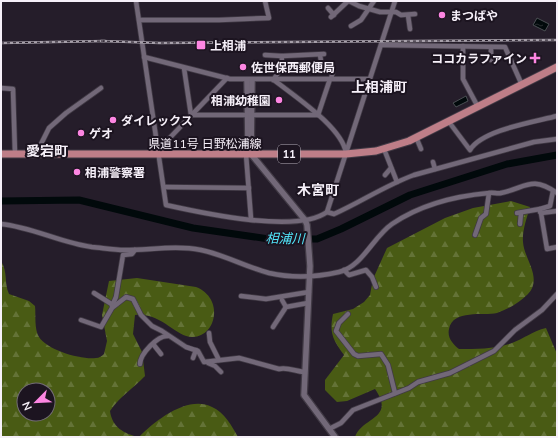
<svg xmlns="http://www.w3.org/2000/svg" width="558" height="438" font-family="Mulish,'Noto Sans JP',sans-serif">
  <defs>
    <pattern id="forest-firs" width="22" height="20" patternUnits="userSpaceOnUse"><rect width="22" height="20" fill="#495b14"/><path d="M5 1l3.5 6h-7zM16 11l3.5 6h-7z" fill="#647337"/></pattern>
    <pattern id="water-ripples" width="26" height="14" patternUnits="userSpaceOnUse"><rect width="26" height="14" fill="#01090b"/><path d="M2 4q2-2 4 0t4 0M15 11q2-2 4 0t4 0" fill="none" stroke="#272d2f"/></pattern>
  </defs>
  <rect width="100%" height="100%" fill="#251d2a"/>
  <g fill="url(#forest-firs)" fill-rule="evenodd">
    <path d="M 511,201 L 530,207 C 527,217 522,231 523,242 C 524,259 543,278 528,294 C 520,302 509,309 497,313 C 483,316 453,309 449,329 C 447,338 453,344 459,349 C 477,349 494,349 512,343 C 523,339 533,331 546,328 L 557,354 L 557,437 L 355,437 C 362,417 396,419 375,389 L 347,401 L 337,402 L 325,390 L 325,380 L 344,355 C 333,340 329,333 333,314 L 353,309 L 364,302 L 370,295 L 373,279 L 387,248 L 445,218 L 473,208 Z"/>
    <path d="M 1,261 C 8,272 4,283 9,294 L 29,301 L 35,306 C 36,315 34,329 39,337 C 47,350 81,360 96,358 C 99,358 102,356 104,354 L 107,341 L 102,315 L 109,281 L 137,278 L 196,287 C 224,298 217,336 193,337 C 176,338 162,312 135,315 L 133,334 L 142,352 L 145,376 C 133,389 120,396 110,411 C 112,427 124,434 139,437 C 156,420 188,395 212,407 C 224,412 232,426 238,437 L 1,437 ZM 24,390 L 48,390 L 48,414 L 24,414 Z"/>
  </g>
  <g fill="url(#water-ripples)" stroke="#4a4e52">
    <polygon points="537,18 549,24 545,31 533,25"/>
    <polygon points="466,96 468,101 456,107 453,103"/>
  </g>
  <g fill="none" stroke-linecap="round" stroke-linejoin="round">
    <polyline stroke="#01090b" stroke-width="7" points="1,201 79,200 193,228 269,239 317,239 341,229 410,195 507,164 557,155"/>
    <defs>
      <g id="minor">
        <path d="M 136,1 L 166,205 C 202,213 297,234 327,212 L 395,1"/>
        <polyline points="349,1 359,6 380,12 396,12 401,15 415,14"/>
        <polyline points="328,8 334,15"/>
        <polyline points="408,15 410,29"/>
        <polyline points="331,17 348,1"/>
        <polyline points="139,20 219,20 269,18 265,1"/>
        <polyline points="351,26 361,20 374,1"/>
        <polyline points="381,45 505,47 522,85"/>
        <polyline points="463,46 463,79 478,107"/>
        <polyline points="491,47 491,60"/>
        <polyline points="265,55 282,56 281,69 273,80"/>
        <polyline points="320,55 321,61"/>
        <polyline points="282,56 324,54"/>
        <polyline points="144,57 230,79 370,79"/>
        <polyline points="184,68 191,115"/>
        <polyline points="331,79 333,71"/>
        <path d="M 274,80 C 294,96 342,127 346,153"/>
        <polyline points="1,88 13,89 15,154"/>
        <polyline points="191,115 318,115"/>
        <polyline points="318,115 330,79"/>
        <path d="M 449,122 L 470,150 C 482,130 534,122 557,116"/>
        <polyline points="416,137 421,149"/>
        <polyline points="384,149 397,182"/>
        <polyline points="36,154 49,128 66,113 101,88"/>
        <polyline points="158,154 162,146 227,78"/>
        <polyline points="246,154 251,219"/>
        <polyline points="433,162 435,169"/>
        <polyline points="385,175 391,168"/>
        <polyline points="164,187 249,188"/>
        <polyline points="540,209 550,206 553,191"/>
        <polyline points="557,211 541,213 547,249 557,247"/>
        <path d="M 327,212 L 334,214 C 361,202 386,185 414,175 L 534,142 L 557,139"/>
        <polyline points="517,213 540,209 540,212"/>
        <path d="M 1,224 C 32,227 61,243 92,247 C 103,248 114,250 125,250 C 150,250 176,245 201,250 C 225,255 246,267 269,273 C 291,278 317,277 339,272 C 362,267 373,237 392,224 C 420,205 455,196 489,193 C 493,192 497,194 501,193 C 526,188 531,175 557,193"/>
        <polyline points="520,224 521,213"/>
        <polyline points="475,235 481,218 486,214 489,193"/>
        <polyline points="344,270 349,275 366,270 372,277 376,287"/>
        <polyline points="94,293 113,305"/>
        <polyline points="241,296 266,299 309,292"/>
        <polyline points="282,300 286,307"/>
        <polyline points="112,306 116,297 123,255 132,254 135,250"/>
        <polyline points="348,314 339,323 336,331 354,354 358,356 381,354 388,365 395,393"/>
        <path d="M 81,320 L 101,327 L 112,308 L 126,297 L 133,299 L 141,315 L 152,326 L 162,331 L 186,347 L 198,351 L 204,362 L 239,358 L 279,369 C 287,367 295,371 304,372"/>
        <polyline points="273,327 286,307 308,303"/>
        <polyline points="209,333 210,342 219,360"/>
        <polyline points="153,344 161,354"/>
        <polyline points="193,358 196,350"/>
        <polyline points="208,363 215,366 221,372"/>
        <path d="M 140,364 C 140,354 158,335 168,336"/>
        <polyline points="329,429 341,423 353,410 409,388 418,382 450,373 494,351 515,330 542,310 557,294"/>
      </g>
      <g id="tertiary">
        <polyline points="247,80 248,145 251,154 305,220 307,225 310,266 304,395 335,437"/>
        <polyline points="251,153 252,80"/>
      </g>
      <polyline id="primary" points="1,154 346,154 376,151 409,141 557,67"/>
    </defs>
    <use href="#minor" stroke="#413a45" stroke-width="6"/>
    <use href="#tertiary" stroke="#413a45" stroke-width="8"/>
    <use href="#primary" stroke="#413a45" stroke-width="9"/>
    <use href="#minor" stroke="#726878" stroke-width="4.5"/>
    <use href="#tertiary" stroke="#726878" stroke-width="5.5"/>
    <use href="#primary" stroke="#be7e88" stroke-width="7"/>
    <defs>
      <g id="rail">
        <polyline points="101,41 160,43 557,40"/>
        <polyline points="1,43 105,41"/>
      </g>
    </defs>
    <use href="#rail" stroke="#a7a0aa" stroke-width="2.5"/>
    <use href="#rail" stroke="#1c1420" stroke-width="1" stroke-dasharray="3" stroke-linecap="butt"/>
  </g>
  <g fill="#fd86e2" stroke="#1c1420" stroke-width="1.5">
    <circle cx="442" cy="15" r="4"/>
    <rect x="196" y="40" width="10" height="10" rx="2"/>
    <path d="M533 52h4v4h4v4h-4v4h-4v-4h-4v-4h4z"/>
    <circle cx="243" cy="67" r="4"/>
    <circle cx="279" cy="100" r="4"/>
    <circle cx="113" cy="120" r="4"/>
    <circle cx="81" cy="133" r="4"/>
    <circle cx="77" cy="172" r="4"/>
  </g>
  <g text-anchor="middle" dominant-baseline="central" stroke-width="4" stroke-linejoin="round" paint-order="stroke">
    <rect fill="#1c1420" stroke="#b5aeb8" stroke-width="1" x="278" y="145" width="22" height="18" rx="3"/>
    <g font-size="11" font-weight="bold" fill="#f6f0f9">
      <text x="289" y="154">11</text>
    </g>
    <g font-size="12" font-weight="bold" fill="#f6f0f9" stroke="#1c1420" text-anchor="start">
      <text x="450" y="15">まつばや</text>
      <text x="210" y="45">上相浦</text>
      <text x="527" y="58" text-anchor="end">ココカラファイン</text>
      <text x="251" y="67">佐世保西郵便局</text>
      <text x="271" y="100" text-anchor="end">相浦幼稚園</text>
      <text x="121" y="120">ダイレックス</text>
      <text x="89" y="133">ゲオ</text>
      <text x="85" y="172">相浦警察署</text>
    </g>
    <g font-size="12" fill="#f6f0f9" stroke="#1c1420">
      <text x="205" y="143">県道11号 日野松浦線</text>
    </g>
    <g font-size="13" font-style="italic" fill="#52e7fb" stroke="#1c1420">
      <text transform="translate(285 238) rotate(1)">相浦川</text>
    </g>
    <g font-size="14" font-weight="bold" fill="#f6f0f9" stroke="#1c1420">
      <text x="379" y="87">上相浦町</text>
      <text x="47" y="151">愛宕町</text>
      <text x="318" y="190">木宮町</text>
    </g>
  </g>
  <rect width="558" height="438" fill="none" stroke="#f6f0f9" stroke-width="4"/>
  <g transform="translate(36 402) rotate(246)"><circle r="19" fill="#1c1420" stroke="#736c77"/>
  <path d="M0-3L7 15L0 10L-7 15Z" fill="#fd86e2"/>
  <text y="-6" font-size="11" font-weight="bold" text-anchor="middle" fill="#f6f0f9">N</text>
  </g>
</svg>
